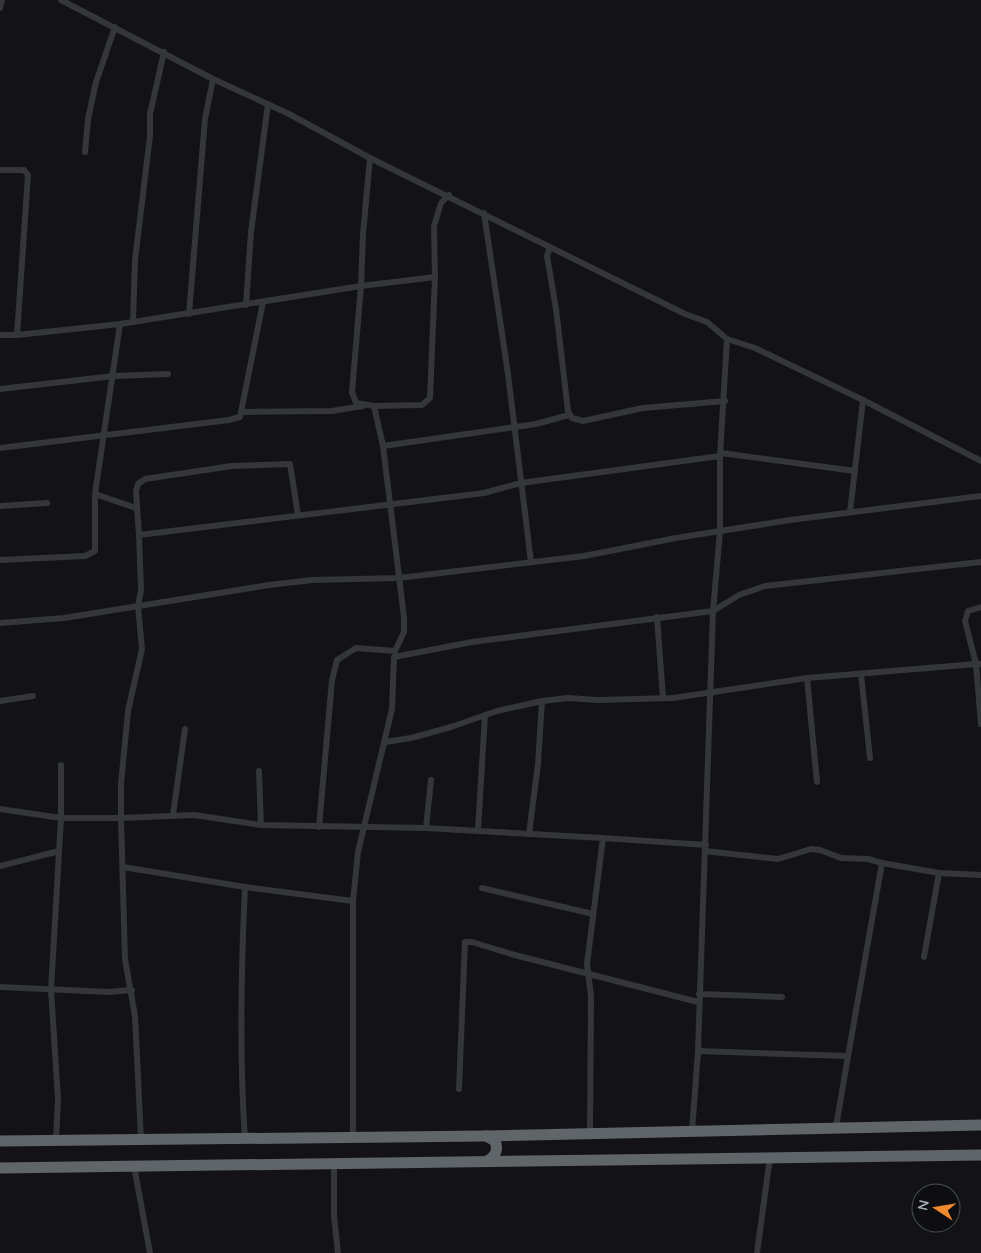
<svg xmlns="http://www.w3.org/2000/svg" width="981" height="1253" font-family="Quicksand,sans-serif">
  <rect width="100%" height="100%" fill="#131315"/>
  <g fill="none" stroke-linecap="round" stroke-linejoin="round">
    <g stroke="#34363a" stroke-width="6">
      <polyline points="61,0 213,79 289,114 370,158 685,314 707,322 727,339 720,456 720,531 713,611 698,1051 692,1131"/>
      <polyline points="0,8 2,0"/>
      <polyline points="85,152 88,119 96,82 115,27"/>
      <polyline points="0,170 24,170 28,175 17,335"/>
      <polyline points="484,213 508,374 531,562"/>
      <polyline points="550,247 547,256 556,309 568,411 572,418 583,421 643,408 725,401"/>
      <polyline points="246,305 251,232 268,104"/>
      <polyline points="189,314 205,119 213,79"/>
      <polyline points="133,322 135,260 150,136 150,114 164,52"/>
      <polyline points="0,335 17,335 120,324"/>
      <polyline points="727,339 755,348 863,400 981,461"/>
      <polyline points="0,389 114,376 168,374"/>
      <polyline points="374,406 422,405 430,398 435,277 434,226 441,203 449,195"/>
      <polyline points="242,412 332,411 363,406"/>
      <polyline points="383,446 536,424 569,415"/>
      <polyline points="0,448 229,420 240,417 263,302"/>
      <polyline points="721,453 855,471"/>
      <polyline points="95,494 136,508"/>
      <polyline points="0,506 47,503"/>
      <polyline points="850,512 863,400"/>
      <polyline points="298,515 290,464 232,466 145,479 138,484 136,491 139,535 484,493 521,483 720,456"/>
      <polyline points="0,560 85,556 95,551 95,494 120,324 361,286 363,234 370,158"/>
      <polyline points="981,607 968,611 965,621 976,664 981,664"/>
      <polyline points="657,617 663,698"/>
      <polyline points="0,623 64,618 269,585 312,580 399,578 584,556 676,538 790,520 981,496"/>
      <polyline points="395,651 404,632 404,617 383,446 374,406 356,403 352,392 361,286 435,277"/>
      <polyline points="861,674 870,758"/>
      <polyline points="807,678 817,782"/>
      <polyline points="0,701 33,696"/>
      <polyline points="385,742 411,738 451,727 497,711 542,701 568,698 598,700 673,698 807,678 976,664 981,724"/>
      <polyline points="259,771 261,825"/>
      <polyline points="0,809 61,818 61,765"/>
      <polyline points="173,815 185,729"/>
      <polyline points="319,827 332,680 337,660 356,648 395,651 395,654"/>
      <polyline points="426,828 431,780"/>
      <polyline points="478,830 485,715"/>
      <polyline points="529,834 538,764 542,701"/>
      <polyline points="603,838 706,845"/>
      <polyline points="705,851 778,859 811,849 820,850 841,858 868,859 882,863 848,1056"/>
      <polyline points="882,863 939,873 981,875"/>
      <polyline points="0,866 59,851"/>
      <path d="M 123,867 L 245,887 C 241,970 239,1055 245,1138"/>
      <polyline points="245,887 353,901"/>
      <polyline points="482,888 593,914"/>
      <polyline points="924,957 939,873"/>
      <polyline points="0,987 109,992 132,990"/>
      <polyline points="699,994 782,997"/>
      <polyline points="698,1051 848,1056 836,1127"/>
      <polyline points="459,1089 465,942 472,942 511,954 698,1002"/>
      <polyline points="353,1137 353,901 358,852 392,709 394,657 472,642 713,611 739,595 765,586 981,562"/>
      <polyline points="141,1139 135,1016 125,959 121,818 194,815 261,825 426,828 603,838 587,964 591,996 590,1134"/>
      <polyline points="56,1140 58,1099 51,990 61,818 121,818 121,784 128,711 142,649 138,606 141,590 139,535"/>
      <polyline points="334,1163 334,1216 338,1253"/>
      <polyline points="134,1166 150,1253"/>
      <polyline points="757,1253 770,1157"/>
    </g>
    <g stroke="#60656a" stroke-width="11">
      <path d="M 486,1136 L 495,1141 C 499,1150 495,1157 487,1161"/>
      <polyline points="0,1141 486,1136 981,1125"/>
      <polyline points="0,1168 981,1155"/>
    </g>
  </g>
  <g transform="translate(936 1208) rotate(282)"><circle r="24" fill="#0e0e10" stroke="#4a4e52"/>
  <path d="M0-4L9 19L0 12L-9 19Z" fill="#ef8930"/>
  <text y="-8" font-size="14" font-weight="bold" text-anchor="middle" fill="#a5adb5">N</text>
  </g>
</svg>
